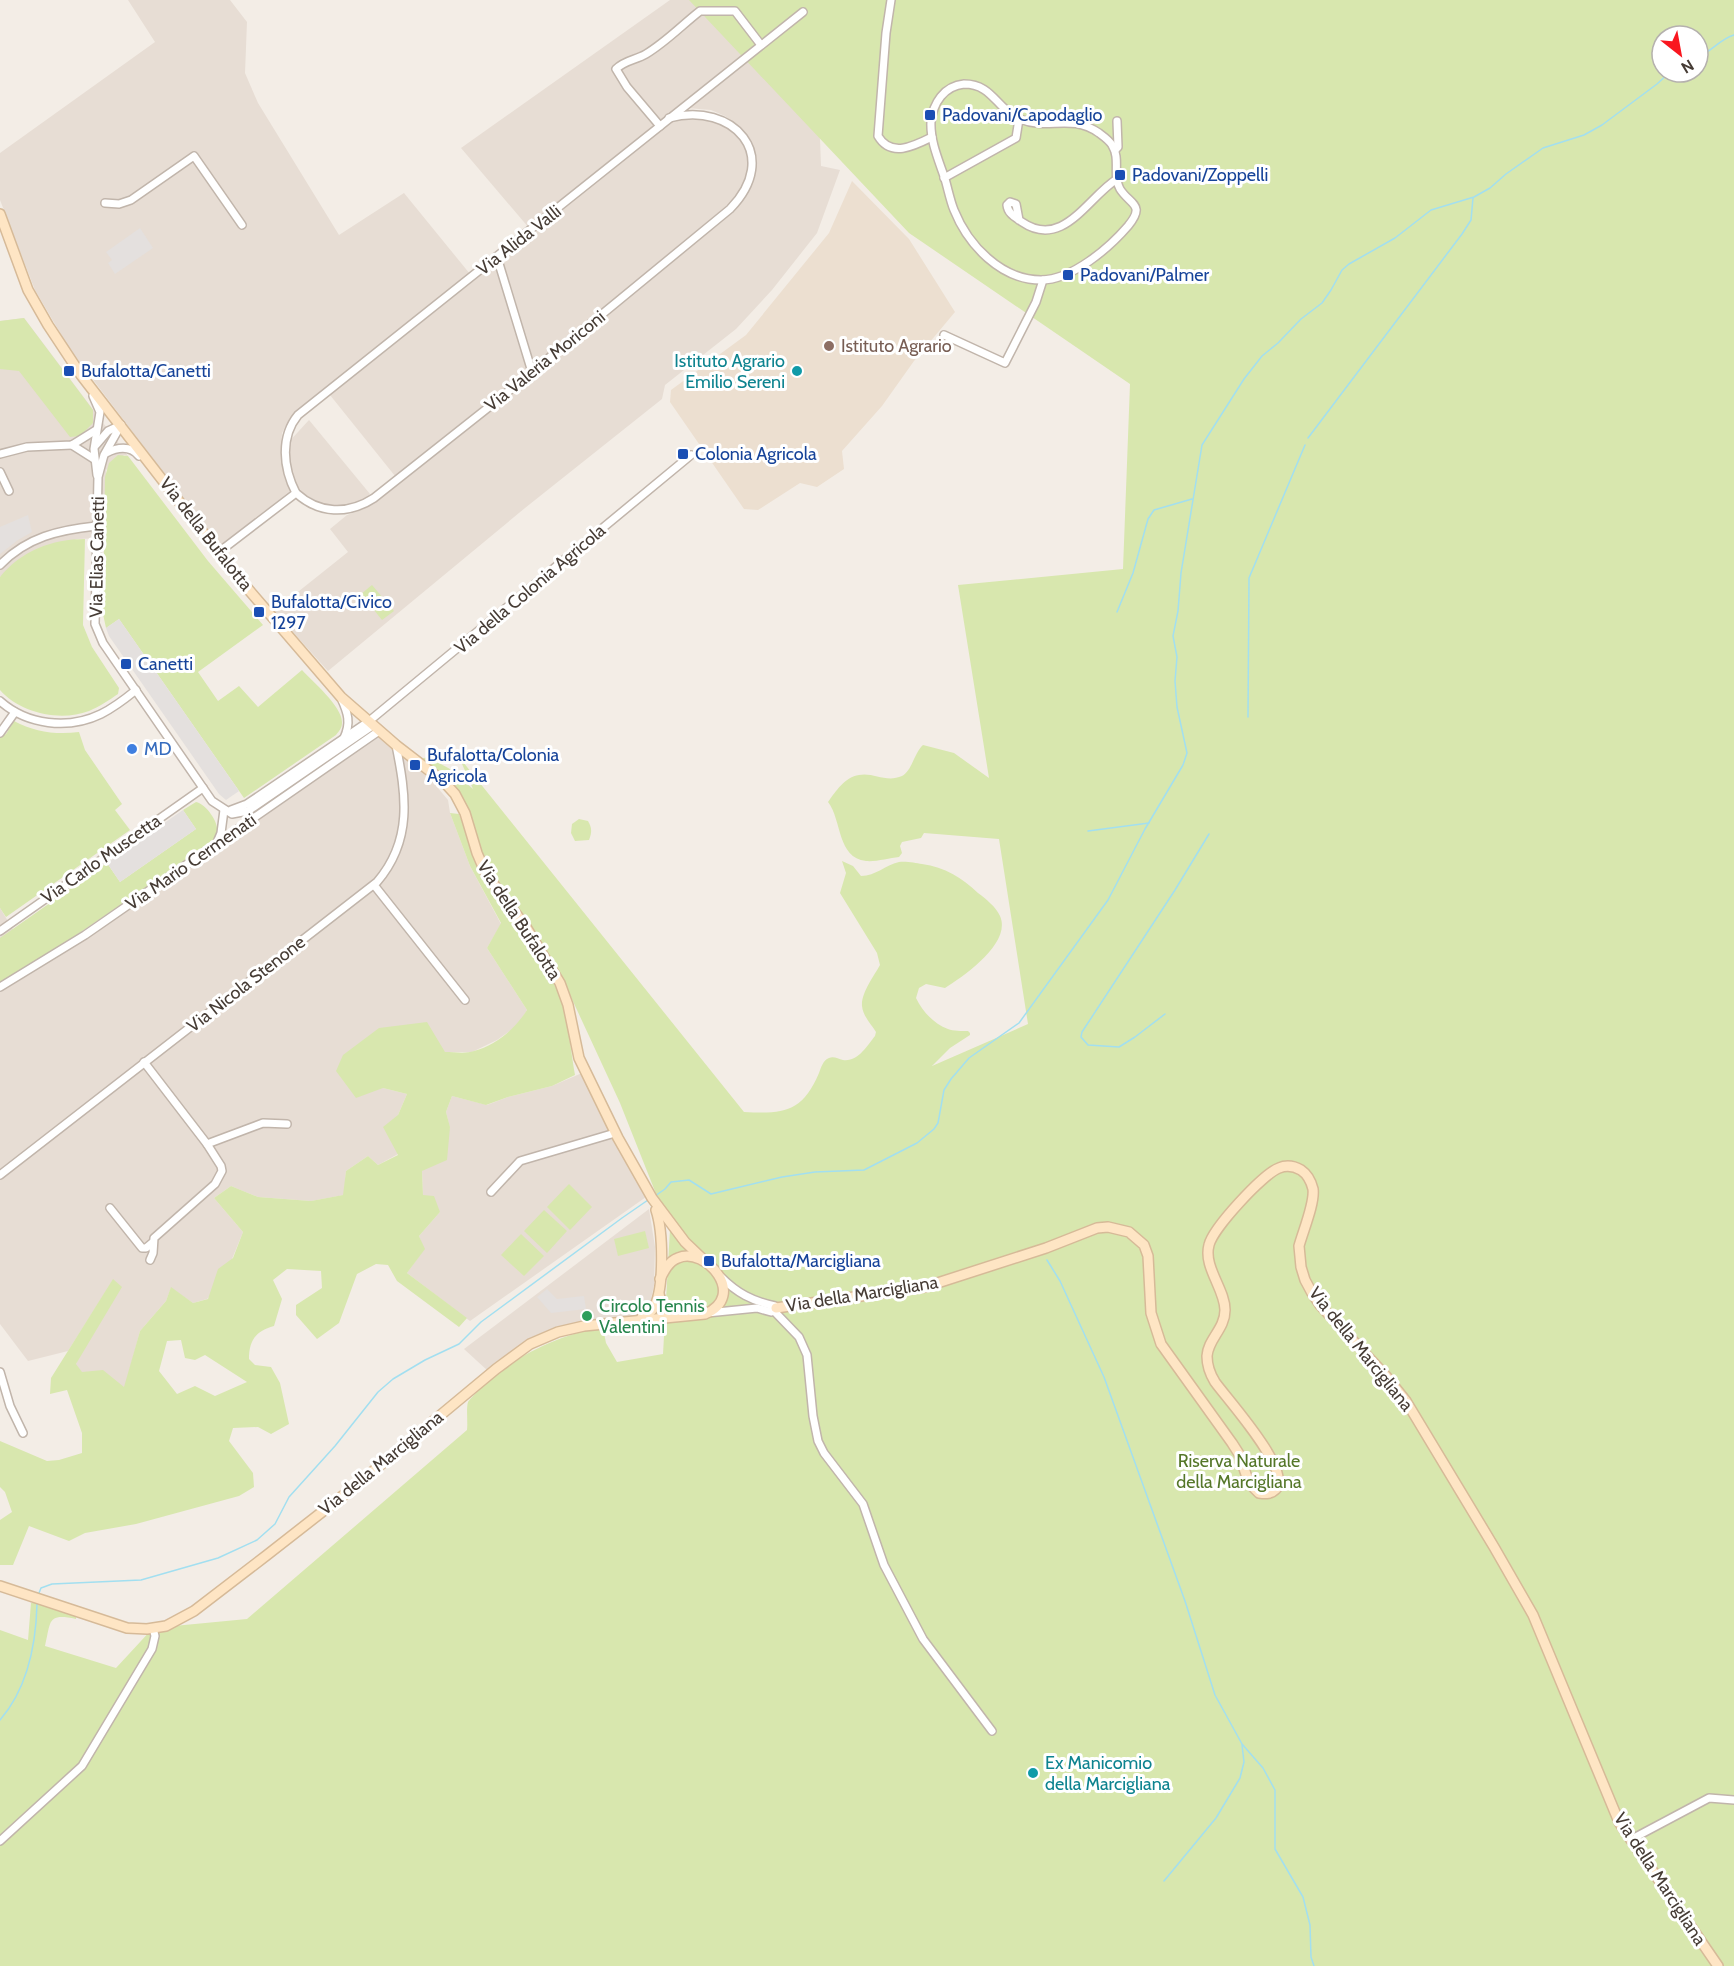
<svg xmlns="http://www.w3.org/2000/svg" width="1734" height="1966" font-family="Cabin,sans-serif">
  <rect width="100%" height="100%" fill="#f3ede6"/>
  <g fill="#e7ddd4">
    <polygon points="128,0 230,0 247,22 245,73 258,103 339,235 404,193 470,274 299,409 288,421 282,433 281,449 285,479 290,491 220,547 69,348 35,290 0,200 0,153 155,42"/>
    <polygon points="670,0 800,0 805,5 529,228 461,148"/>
    <polygon points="792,24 813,117 820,139 821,166 840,170 817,233 772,290 736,329 665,385 662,399 525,508 328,671 274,611 348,552 330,529 347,515 364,509 477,422 735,211 745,198 753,180 755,163 752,141 742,129 725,116 711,110 687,108"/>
    <polygon points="703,119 728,127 745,144 748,158 747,173 741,189 724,208 534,365 501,259 669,123 675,120"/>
    <polygon points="495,264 527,370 395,476 330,395"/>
    <polygon points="24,318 128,456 124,455 106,470 105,538 77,539 0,577 0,321"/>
    <polygon points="309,420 370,494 356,504 342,508 324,505 304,494 298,487 290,475 287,444"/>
    <polygon points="378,735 432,781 448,800 450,813 470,866 501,924 487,948 527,1010 518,1025 497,1040 472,1052 445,1052 379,1028 383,1088 407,1094 398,1115 398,1154 378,1165 368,1156 346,1171 344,1195 311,1201 258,1197 231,1186 214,1198 243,1232 221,1286 207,1299 193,1303 171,1288 166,1301 140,1331 125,1387 107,1429 83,1428 76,1364 113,1280 68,1351 28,1361 0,1324 0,1177 140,1062 0,1171 0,908 37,969 66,951 194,866"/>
    <polygon points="582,1073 646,1197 470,1321 407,1273 424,1249 419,1236 440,1212 423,1195 422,1171 450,1128 446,1112 452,1096 487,1105 508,1097 552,1086"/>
    <polygon points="649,1209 655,1247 654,1285 649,1308 641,1315 547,1333 488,1371 464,1349"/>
  </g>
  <polygon fill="#ecdfd0" points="852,181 909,239 955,312 914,361 882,406 842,451 844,469 817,487 800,483 758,510 744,509 670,402 671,390 746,335 829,233"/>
  <g fill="#d8e7ae" fill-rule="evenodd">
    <path d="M 689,0 L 1734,0 L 1734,1966 L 0,1966 L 0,1630 L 28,1640 L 31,1603 L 41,1603 L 76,1615 L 76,1619 C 47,1613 51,1621 45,1646 L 116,1668 L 153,1628 L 247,1619 L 467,1430 C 468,1422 466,1409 468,1402 C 470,1399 475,1394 477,1392 C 504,1361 562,1332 603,1328 L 606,1343 L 617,1362 L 663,1354 L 670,1229 L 620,1103 L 571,997 L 547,953 L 488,874 L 463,803 L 420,759 L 428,757 L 450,769 L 473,789 L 459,757 L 744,1112 C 783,1114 802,1113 819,1073 C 821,1068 823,1060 829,1058 C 834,1056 838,1059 843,1060 C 858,1062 867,1046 875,1036 L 876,1032 C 871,1024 863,1016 862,1006 C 861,993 874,976 880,965 L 877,953 L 840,893 L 846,873 L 842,861 L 853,866 L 861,876 C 876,876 885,865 899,862 C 906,861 916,863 922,864 C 945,867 962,878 978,893 C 986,899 996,907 1000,916 C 1012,943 964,976 945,988 L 926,984 L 919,988 L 916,998 C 922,1011 934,1024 948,1029 C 953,1031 962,1031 968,1031 L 970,1033 L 970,1035 L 950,1048 L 932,1066 L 1028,1024 L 999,839 L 924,833 L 921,838 L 902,842 L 900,846 L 902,853 L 899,857 C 889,858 876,862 866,861 C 837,858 842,820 828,802 C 836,791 845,777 859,775 C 873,772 886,783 902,776 C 912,771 914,753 923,745 L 954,753 L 989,778 L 958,585 L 1123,569 L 1130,384 L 909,233 ZM 1662,36 L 1698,36 L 1698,72 L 1662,72 Z"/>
    <polygon points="24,318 93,410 93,423 80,436 70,437 19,371 0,369 0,321"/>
    <path d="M 118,455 L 128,456 L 208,561 L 263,625 L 198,672 L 218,701 L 239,686 L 258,707 L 302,670 C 312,681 343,707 342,723 C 342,728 339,731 336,735 L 244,798 L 119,619 L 106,628 L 103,614 L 105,477 L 109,463 Z"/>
    <path d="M 85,539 L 83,625 L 92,647 L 119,688 L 118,694 C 109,700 99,707 89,711 C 60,722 20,713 0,690 L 0,577 C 21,551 52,539 85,539 Z"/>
    <polygon points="372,585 394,611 382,620 361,594"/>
    <path d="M 14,721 C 35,732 56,735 79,732 L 85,750 L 122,804 L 115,810 L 130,830 L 6,917 L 0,908 L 0,737 L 6,734 Z"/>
    <path d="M 196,802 C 206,804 220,823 217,834 C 215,839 211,842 207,846 L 69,940 L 0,982 L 0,938 L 107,863 L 120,882 L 196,829 L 183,810 Z"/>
    <path d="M 450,813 L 459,814 C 469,840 477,867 492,890 C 513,922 538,951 555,986 C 568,1012 570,1047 575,1075 L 552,1086 L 508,1097 L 486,1105 L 452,1096 L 446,1112 L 450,1127 L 447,1160 L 422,1171 L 423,1195 L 434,1196 L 440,1212 L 419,1236 L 425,1249 L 407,1273 L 467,1318 L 459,1327 L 397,1281 L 388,1265 L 376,1264 L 357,1274 L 339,1323 L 317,1339 L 296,1315 L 296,1305 L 322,1288 L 321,1271 L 287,1269 L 273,1280 L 282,1299 L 274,1326 C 256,1331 249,1340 249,1359 L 255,1365 L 271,1367 L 280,1383 L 289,1424 L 271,1434 L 258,1427 L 233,1428 L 229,1441 L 253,1473 L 254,1487 L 239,1496 L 136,1524 L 85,1533 L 69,1541 L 29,1526 L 13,1565 L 0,1565 L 0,1520 L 12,1512 L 5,1492 L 0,1487 L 0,1441 L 47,1461 L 59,1460 L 82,1453 L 82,1433 L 67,1390 L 50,1394 L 51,1378 L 113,1279 L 122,1287 L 76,1364 L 82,1372 L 103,1370 L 124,1387 L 140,1331 L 166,1301 L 171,1287 L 193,1303 L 208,1299 L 218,1269 L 233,1258 L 243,1232 L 214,1198 L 231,1186 L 258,1197 L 311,1201 L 343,1195 L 346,1171 L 368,1156 L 378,1165 L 398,1155 L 383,1127 L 398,1115 L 407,1094 L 383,1088 L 356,1098 L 336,1071 L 343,1055 L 379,1028 L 427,1022 L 445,1052 C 454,1052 466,1054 474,1051 C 496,1045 515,1029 527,1010 L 487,948 L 501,923 L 470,866 ZM 181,1340 L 185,1358 L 195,1360 L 205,1355 L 247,1382 L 215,1396 L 195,1386 L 177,1394 L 159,1371 L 167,1341 Z"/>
    <path d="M 579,819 L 588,821 C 592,828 592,832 589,840 L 575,841 L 571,833 L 572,824 Z"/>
    <polygon points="569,1184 592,1207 570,1230 547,1207"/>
    <polygon points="544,1210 567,1231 547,1253 524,1231"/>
    <polygon points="645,1231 649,1248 618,1256 614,1239"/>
    <polygon points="521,1234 544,1256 524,1276 501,1255"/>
  </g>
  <g fill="#e4e0de">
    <polygon points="140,228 153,248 115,274 108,263 112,260 106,252"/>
    <polygon points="28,515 32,532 18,540 0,554 0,527"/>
    <polygon points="119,619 239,791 226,800 219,794 109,636 106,628"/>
    <polygon points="183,810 196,829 120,882 107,863"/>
    <polygon points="547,1289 557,1299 584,1296 586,1309 551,1313 537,1297"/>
  </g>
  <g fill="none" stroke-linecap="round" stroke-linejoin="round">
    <g stroke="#a2dff0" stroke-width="1.5">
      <path d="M 1698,57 C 1711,52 1720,39 1734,35"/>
      <polyline points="1308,438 1462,234 1471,220 1473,198"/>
      <polyline points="1117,612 1133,573 1148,519 1154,510 1192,499"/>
      <polyline points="1248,717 1249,578 1305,445"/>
      <polyline points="1088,831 1149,823"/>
      <polyline points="1165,1014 1135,1037 1119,1047 1088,1045 1081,1037 1082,1032 1175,890 1209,834"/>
      <polyline points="655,1196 665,1189 671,1182 689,1180 711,1194 782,1177 815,1172 864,1170 917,1143 934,1129 938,1123 944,1090 951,1079 969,1058 1019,1023 1108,900 1145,829 1183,765 1187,753 1177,707 1175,681 1177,657 1173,636 1178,611 1181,573 1202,445 1244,379 1262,356 1278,343 1301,319 1322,303 1331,290 1342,270 1349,264 1395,238 1431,210 1474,197 1490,188 1506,174 1543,148 1584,135 1602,125 1657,84 1670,72"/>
      <polyline points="1047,1260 1060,1281 1104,1377 1185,1601 1215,1695 1242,1744 1263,1768 1275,1790 1275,1849 1303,1897 1310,1925 1311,1957 1314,1966"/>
      <polyline points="39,1593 41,1588 52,1584 141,1580 218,1558 257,1540 275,1524 289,1497 335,1446 378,1392 393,1379 425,1360 459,1344 481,1322 622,1218 648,1200"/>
      <path d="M 0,1720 C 27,1689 36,1644 37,1604"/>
      <polyline points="1164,1881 1216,1818 1240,1778 1244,1762 1242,1745"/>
    </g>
    <defs>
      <g id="street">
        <path d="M 891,0 L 886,33 L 878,136 C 891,158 914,146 932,137"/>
        <path d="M 964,84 C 993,84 996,109 1020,119 C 1048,131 1070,113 1099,133 C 1103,136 1109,140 1112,145 C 1121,159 1112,176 1120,189 C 1130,205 1146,204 1128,226 C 1109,248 1072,280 1041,280 C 1001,280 968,245 954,210 C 950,200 948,189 945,179 C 939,161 930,141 931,122 C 933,103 944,86 964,84 Z"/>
        <path d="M 660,126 L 627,87 L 616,69 C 625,60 636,60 646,54 C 666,42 682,25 700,11 L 735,11 L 761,45"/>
        <polyline points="1115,150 1118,147 1117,121"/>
        <polyline points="944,178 1016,138 1019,119"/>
        <polyline points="105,203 119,204 131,200 194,156 242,225"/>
        <path d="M 1019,220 L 1016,204 L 1010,202 L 1007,205 C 1008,214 1015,217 1022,222 C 1063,250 1088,197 1117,179"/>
        <polyline points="497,257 532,372"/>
        <polyline points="944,335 1005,363 1036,302 1043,280"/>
        <polyline points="93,396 100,412 94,449 97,475"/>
        <polyline points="121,425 104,455 98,477 95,624 103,643 212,801 232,814 248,811 372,726"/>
        <polyline points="72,445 94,459"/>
        <polyline points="96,445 108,431 121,425"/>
        <path d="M 106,453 C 118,447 130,445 139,456"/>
        <polyline points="0,454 27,447 72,445 96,430"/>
        <polyline points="0,472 9,491"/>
        <path d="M 296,493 C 283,468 280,437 298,415 L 803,12"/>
        <path d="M 219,552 L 296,493 C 319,514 348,515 374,498 L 499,399 L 730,209 C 782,156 734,101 669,118"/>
        <path d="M 0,565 C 27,537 59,530 96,526"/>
        <path d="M 341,698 C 348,713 351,723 344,738"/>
        <path d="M 0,701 C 27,725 68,730 101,714 C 113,708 125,699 136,690"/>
        <polyline points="0,733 15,712"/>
        <polyline points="231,810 247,804 368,722 691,455"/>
        <polyline points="216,845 221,833 224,810"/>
        <polyline points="374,885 465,1000"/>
        <polyline points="0,931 203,788"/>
        <polyline points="0,987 85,935 379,731"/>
        <polyline points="144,1062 207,1144 221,1166 222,1171 215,1184 154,1238 153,1253 150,1260"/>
        <polyline points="207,1144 263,1123 287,1124"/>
        <path d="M 0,1175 L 377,882 C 413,840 406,795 396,745"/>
        <polyline points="491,1192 520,1161 615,1133"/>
        <polyline points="110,1208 142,1248 146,1248 152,1243"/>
        <path d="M 721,1277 C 737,1293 752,1301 775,1306 L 776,1308"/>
        <polyline points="774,1311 799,1337 807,1355 813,1416 818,1441 824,1453 863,1504 884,1565 923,1639 992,1731"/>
        <polyline points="707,1313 757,1308 771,1312 775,1310"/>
        <polyline points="0,1372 10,1406 23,1433"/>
        <polyline points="1630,1840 1709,1798 1734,1800"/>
        <polyline points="0,1841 82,1766 152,1649 155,1636 153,1628"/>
      </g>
      <g id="secondary">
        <polyline points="0,214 28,290 48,325 81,375 236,575 341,697 396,745 444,782 455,794 465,813 477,853 486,874 526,927 560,983 568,1005 579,1058 618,1138 652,1198 685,1242 707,1263"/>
        <path d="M 659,1294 C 661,1305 668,1311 679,1314"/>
        <path d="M 776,1308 L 925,1287 L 1046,1248 L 1097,1228 L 1108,1227 L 1129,1232 L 1144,1245 L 1148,1256 L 1151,1313 L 1161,1344 L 1232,1443 L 1239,1454 L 1249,1483 L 1259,1493 C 1266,1494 1271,1494 1276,1489 C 1292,1470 1227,1399 1215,1382 C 1210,1374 1207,1366 1207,1356 C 1208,1339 1225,1329 1225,1310 C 1225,1289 1203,1267 1209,1245 C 1213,1228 1263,1174 1279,1168 C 1286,1165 1294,1166 1301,1170 C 1307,1174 1311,1181 1313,1189 C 1315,1203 1303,1231 1299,1246 L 1301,1267 L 1305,1280 L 1312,1293 L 1320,1305 L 1386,1376 L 1406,1401 L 1494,1547 L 1533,1615 L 1619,1822 L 1718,1966"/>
        <path d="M 642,1317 C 646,1315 650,1313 653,1309 C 665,1290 663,1231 656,1210"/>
        <path d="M 0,1586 L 127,1628 L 147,1629 L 166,1626 L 194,1611 L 267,1555 L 354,1487 L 496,1369 L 530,1344 L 558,1332 L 584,1326 L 705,1314 C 748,1296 706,1246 678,1258 C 669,1261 664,1271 660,1279"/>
      </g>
    </defs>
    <use href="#street" stroke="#c1b5ab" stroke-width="10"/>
    <use href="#secondary" stroke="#d6ba98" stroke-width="12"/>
    <use href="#street" stroke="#fff" stroke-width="7"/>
    <use href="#secondary" stroke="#fee5c4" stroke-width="9"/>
  </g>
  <g fill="#1a4fb4" stroke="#fff" stroke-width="2">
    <rect x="924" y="109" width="12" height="12" rx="3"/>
    <rect x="1114" y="169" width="12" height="12" rx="3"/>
    <rect x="1062" y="269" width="12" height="12" rx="3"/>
    <rect x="63" y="365" width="12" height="12" rx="3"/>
    <rect x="677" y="448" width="12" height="12" rx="3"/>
    <rect x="253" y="606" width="12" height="12" rx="3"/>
    <rect x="120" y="658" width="12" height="12" rx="3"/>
    <rect x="409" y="759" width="12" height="12" rx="3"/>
    <rect x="703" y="1255" width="12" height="12" rx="3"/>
  </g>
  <circle fill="#8d6e63" stroke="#fff" stroke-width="2" cx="829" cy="346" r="6"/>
  <g fill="#0f9aa8" stroke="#fff" stroke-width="2">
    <circle cx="797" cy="371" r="6"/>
    <circle cx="1033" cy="1773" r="6"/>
  </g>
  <circle fill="#3f7fe0" stroke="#fff" stroke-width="2" cx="132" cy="749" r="6"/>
  <circle fill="#2e9e5b" stroke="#fff" stroke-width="2" cx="587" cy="1316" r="6"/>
  <g text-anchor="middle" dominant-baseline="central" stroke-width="6" stroke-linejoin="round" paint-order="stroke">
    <g font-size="18" fill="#164399" stroke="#fff" text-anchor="start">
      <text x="942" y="115">Padovani/Capodaglio</text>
      <text x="1132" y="175">Padovani/Zoppelli</text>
      <text x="1080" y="275">Padovani/Palmer</text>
      <text x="81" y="371">Bufalotta/Canetti</text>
      <text x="695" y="454">Colonia Agricola</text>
      <text x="271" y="602">Bufalotta/Civico<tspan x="271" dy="21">1297</tspan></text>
      <text x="138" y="664">Canetti</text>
      <text x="427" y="755">Bufalotta/Colonia<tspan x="427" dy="21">Agricola</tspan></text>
      <text x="721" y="1261">Bufalotta/Marcigliana</text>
    </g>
    <g font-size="18" fill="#463c35" stroke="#fff">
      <text transform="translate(519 240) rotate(-38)">Via Alida Valli</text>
      <text transform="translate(545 361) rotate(-39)">Via Valeria Moriconi</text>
      <text transform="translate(206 534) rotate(52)">Via della Bufalotta</text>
      <text transform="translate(97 557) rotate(-89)">Via Elias Canetti</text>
      <text transform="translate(530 589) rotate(-40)">Via della Colonia Agricola</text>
      <text transform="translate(101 859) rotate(-35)">Via Carlo Muscetta</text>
      <text transform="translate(191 862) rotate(-35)">Via Mario Cermenati</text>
      <text transform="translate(519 920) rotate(57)">Via della Bufalotta</text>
      <text transform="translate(246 984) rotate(-38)">Via Nicola Stenone</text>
      <text transform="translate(862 1294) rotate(-9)">Via della Marcigliana</text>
      <text transform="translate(1361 1349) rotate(51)">Via della Marcigliana</text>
      <text transform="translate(381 1463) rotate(-39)">Via della Marcigliana</text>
      <text transform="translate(1660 1879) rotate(57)">Via della Marcigliana</text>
    </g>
    <g font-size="18" fill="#785e54" stroke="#fff" text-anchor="start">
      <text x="841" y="346">Istituto Agrario</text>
    </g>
    <g font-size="18" fill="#0d838f" stroke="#fff" text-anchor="end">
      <text x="785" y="361">Istituto Agrario<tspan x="785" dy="21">Emilio Sereni</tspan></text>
      <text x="1045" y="1763" text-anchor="start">Ex Manicomio<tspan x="1045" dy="21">della Marcigliana</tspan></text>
    </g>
    <g font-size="18" fill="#366cbe" stroke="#fff" text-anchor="start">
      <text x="144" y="749">MD</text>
    </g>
    <g font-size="18" fill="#27864d" stroke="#fff" text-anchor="start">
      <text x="599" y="1306">Circolo Tennis<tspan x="599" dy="21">Valentini</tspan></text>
    </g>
    <g font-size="18" fill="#557729" stroke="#fff">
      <text x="1239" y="1461">Riserva Naturale<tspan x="1239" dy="21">della Marcigliana</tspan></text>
    </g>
  </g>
  <g transform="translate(1680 54) rotate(149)"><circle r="28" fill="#ffffff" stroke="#b5b1ae" stroke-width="1.5"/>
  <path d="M0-4.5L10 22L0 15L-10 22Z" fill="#f9171f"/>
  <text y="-9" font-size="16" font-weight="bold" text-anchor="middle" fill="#463c35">N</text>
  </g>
</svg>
